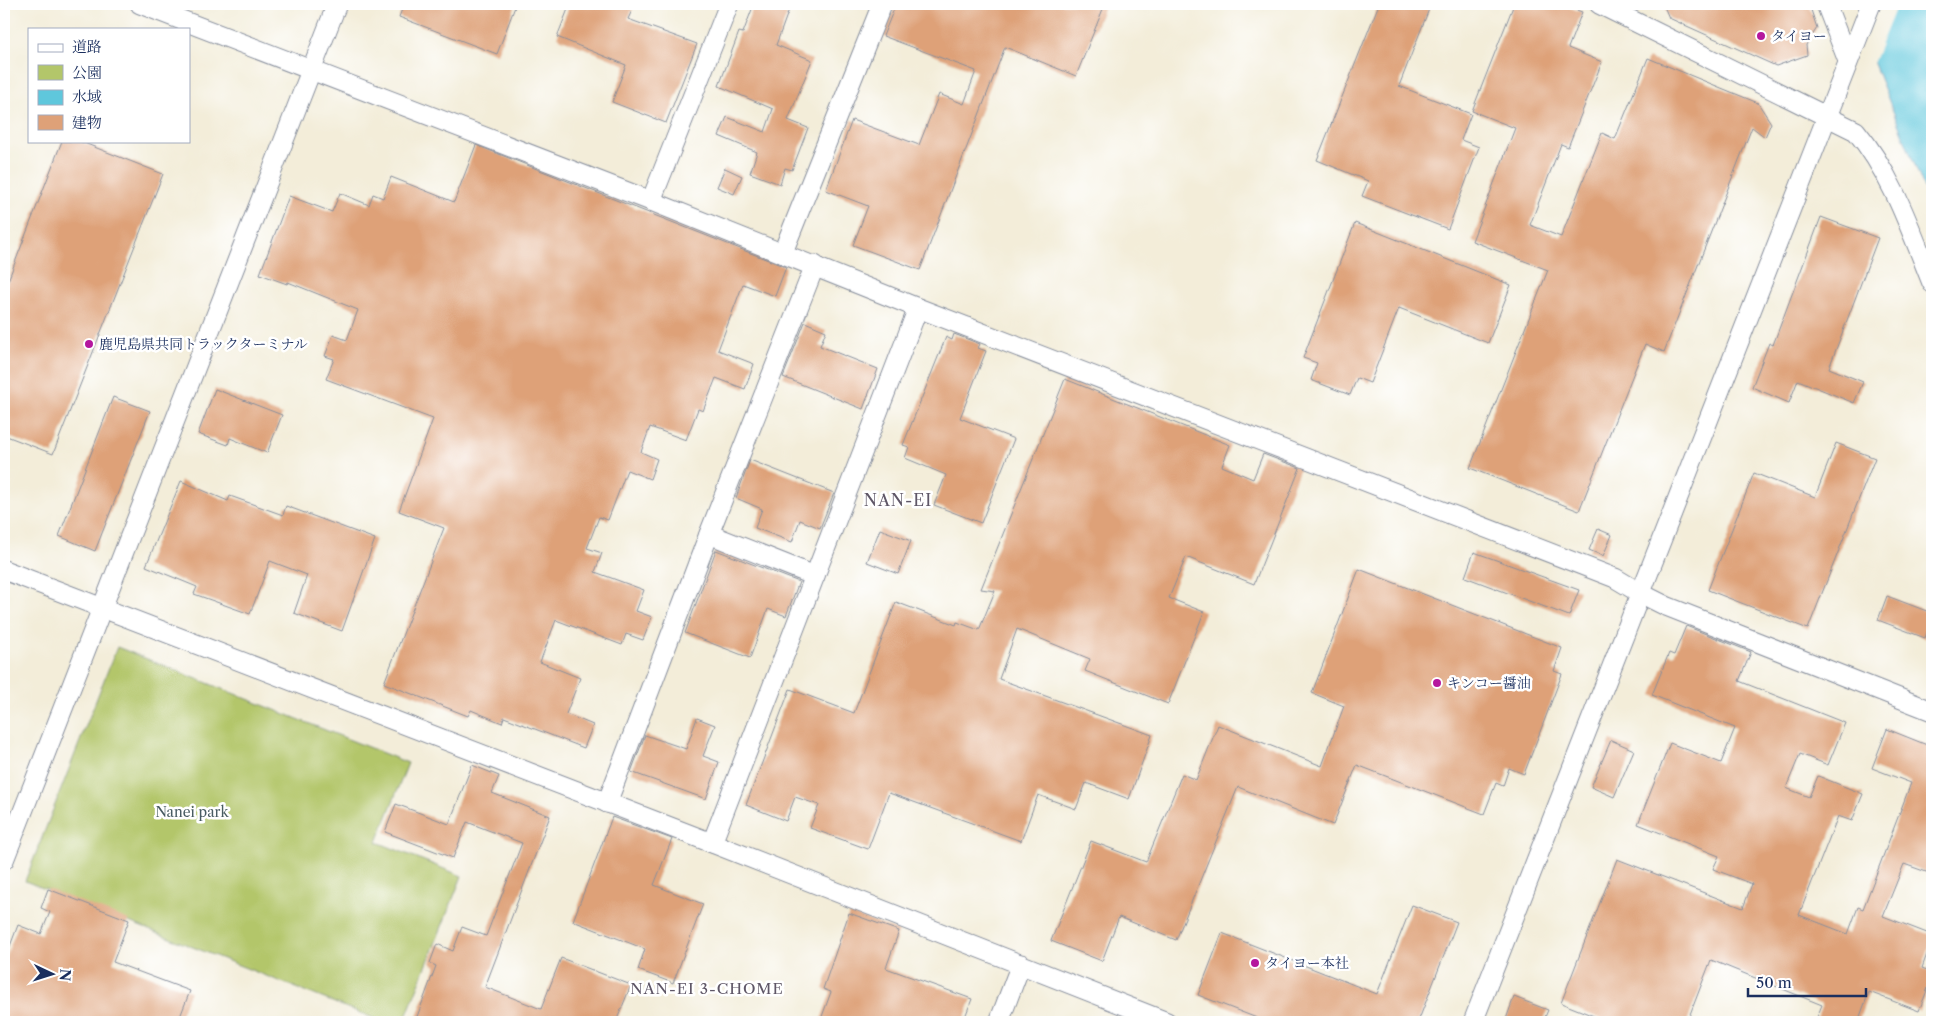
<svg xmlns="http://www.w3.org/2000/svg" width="1936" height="1026" font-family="'Libre Caslon Text','Noto Serif JP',serif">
  <rect width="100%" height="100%" fill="#fff"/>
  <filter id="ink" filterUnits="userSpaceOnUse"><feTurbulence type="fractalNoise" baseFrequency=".02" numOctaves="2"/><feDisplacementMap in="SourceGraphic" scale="10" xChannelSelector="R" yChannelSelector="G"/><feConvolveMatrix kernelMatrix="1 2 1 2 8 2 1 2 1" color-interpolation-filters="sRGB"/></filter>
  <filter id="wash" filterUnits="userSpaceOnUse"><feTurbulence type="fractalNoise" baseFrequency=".0096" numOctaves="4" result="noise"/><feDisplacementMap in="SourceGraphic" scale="20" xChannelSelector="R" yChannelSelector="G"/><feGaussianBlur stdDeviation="1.12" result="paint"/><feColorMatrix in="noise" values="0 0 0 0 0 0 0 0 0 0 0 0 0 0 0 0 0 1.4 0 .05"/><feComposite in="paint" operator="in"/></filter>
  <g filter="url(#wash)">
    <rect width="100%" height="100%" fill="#f3edd9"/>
    <polygon fill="#b3c66a" stroke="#677a64" points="117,647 408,763 377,842 462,876 404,1022 383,1022 25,881"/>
    <polygon fill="#5fc7dc" stroke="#3d7b9d" points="1850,4 1932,4 1932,208"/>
    <polygon fill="#f3edd9" points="1847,4 1897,4 1872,66"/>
    <g id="blocks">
      <g fill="#dea178">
        <polygon points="404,4 516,4 497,54 399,17"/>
        <polygon points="570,4 635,4 628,19 697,44 666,123 612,102 626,65 557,37"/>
        <polygon points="754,4 791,4 776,45 812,60 788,120 808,128 792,170 785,168 780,184 750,173 757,152 719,136 727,117 765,132 773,109 719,86 739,32 743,33"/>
        <polygon points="896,4 1105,4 1076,76 1005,47 920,270 853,245 868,206 826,190 852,120 919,145 939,94 964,104 976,71 883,36"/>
        <polygon points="1379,4 1431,4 1399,86 1471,114 1461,140 1479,147 1448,229 1362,196 1368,181 1317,160"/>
        <polygon points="1514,4 1560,4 1582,12 1568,48 1602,62 1568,147 1561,144 1530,225 1561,237 1602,133 1615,139 1648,58 1758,103 1771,123 1765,137 1752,127 1664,352 1645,344 1579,511 1470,468 1548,270 1472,241 1515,128 1472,111"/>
        <polygon points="1663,4 1809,4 1817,28 1806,45 1807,55 1776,66 1669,18"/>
        <polygon points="62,141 79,141 163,174 53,454 4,435 4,291"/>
        <polygon points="476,145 786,267 775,296 743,284 718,350 754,364 745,389 716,378 703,411 698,409 686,440 650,427 641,452 657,459 650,479 627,470 608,520 599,517 587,548 602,553 595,572 644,590 636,611 652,617 643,640 626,634 622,645 556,620 540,662 580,678 566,714 593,725 584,748 504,717 502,723 471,710 468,716 384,683 444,528 399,511 433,419 326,379 334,359 325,356 333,335 347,340 358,310 288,282 287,284 260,274 289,196 332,212 340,193 369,205 373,194 383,198 391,177 454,202"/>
        <polygon points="725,168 742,176 734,194 717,187"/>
        <polygon points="1821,217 1878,238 1829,368 1863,382 1854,403 1798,380 1789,403 1752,387 1769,343 1773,345"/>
        <polygon points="1355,223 1511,285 1488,343 1399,308 1370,383 1357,378 1350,395 1311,380 1317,363 1303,358"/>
        <polygon points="805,322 826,331 820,346 878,369 863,409 783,377"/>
        <polygon points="954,334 980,344 978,348 986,351 960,418 1014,439 981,523 934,505 946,475 905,458 909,447 903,445 946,337 952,340"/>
        <polygon points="1065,379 1230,445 1222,466 1253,479 1263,454 1300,468 1254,584 1186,557 1169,598 1204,612 1168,704 1085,671 1090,659 1017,629 999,679 1152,735 1129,799 1086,783 1076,809 1038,795 1021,841 889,793 868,849 810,828 819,805 795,797 786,821 746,805 790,689 854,713 896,602 956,625 957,622 979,630 995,591 981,589"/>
        <polygon points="215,389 282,415 267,453 230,438 228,445 198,434"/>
        <polygon points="113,397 150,411 95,551 59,536"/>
        <polygon points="1836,443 1875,458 1808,629 1708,590 1754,473 1815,497"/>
        <polygon points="750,460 834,493 820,528 800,520 792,542 755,528 762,509 736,498"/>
        <polygon points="181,481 228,501 230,496 283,515 286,506 375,539 342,631 294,613 307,575 270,561 250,614 194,594 197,587 146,566"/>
        <polygon points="880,529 911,541 898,574 867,562"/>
        <polygon points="1598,529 1612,535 1603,556 1589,550"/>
        <polygon points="716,550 799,582 786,616 768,609 750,658 685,633"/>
        <polygon points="1474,552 1579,590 1569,616 1465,577"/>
        <polygon points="1359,569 1562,648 1554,671 1562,674 1524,774 1509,768 1503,786 1496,783 1484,814 1357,765 1333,825 1238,787 1176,940 1119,917 1102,961 1051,941 1091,841 1146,862 1182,774 1196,780 1218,725 1322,766 1344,706 1312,693"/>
        <polygon points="1887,596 1932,613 1932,619 1925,638 1878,620"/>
        <polygon points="1686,626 1751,652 1739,681 1845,723 1828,765 1800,754 1786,788 1809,797 1818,776 1863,794 1852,821 1838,816 1799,915 1848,934 1858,907 1863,909 1911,783 1872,768 1887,729 1932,747 1932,874 1904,864 1883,916 1932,935 1932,940 1922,968 1932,972 1932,989 1928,988 1919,1011 1869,992 1858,1022 1815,1022 1822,1005 1711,960 1687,1022 1609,1022 1561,1003 1617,859 1743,908 1752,884 1713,869 1719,856 1638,824 1670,743 1721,763 1735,728 1652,695 1669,653 1674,655"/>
        <polygon points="697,718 715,725 703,756 719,762 706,799 631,772 645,735 686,749"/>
        <polygon points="1611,740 1634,750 1614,797 1591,787"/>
        <polygon points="472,765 499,776 492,793 550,816 485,987 541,1009 561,958 631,985 616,1022 415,1022 436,966 430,963 437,944 453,951 462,927 486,936 522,843 467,822 453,858 385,832 396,804 449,824"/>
        <polygon points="612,817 672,839 654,885 703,904 673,983 638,970 645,949 573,921"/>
        <polygon points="48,889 129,920 113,962 190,991 178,1022 4,1022 4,962 18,925 41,934 50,912 41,908"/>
        <polygon points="1412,905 1457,922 1418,1022 1267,1022 1198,995 1222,933 1377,994"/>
        <polygon points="849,913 899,931 886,968 972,999 963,1022 820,1022 831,992 823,989"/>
        <polygon points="1514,997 1548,1010 1543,1022 1505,1022"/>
      </g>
    </g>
  </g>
  <g filter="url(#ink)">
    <use href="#blocks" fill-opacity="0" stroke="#878e9c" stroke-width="1"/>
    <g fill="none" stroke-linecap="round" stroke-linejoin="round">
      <defs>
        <g id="minor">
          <polyline points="140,4 651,201 918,308 1615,578 1640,593 1666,606 1932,711"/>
          <path d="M 1599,4 L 1856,131 C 1892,174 1911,231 1932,283"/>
          <polyline points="1826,4 1848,61"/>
          <polyline points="651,201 729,4"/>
          <polyline points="783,252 882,4"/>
          <polyline points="709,534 815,576"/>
          <polyline points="4,570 712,843 1167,1022"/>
          <polyline points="607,803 709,534 815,265"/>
          <polyline points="712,843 918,308"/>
          <polyline points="4,860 337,4"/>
          <polyline points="999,1022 1021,964"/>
          <polyline points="1473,1022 1871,4"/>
        </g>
      </defs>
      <use href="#minor" stroke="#878e9c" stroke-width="21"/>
      <use href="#minor" stroke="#fff" stroke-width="19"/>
    </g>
  </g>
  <g fill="#b5179e" stroke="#fff" stroke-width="2">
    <circle cx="1761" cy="36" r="5"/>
    <circle cx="89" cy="344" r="5"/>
    <circle cx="1437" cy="683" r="5"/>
    <circle cx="1255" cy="963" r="5"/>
  </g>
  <g text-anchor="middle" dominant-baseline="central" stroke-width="5" stroke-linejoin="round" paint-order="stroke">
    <g font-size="14" fill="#1b2f5e" stroke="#fff" text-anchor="start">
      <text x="1771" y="36">タイヨー</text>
      <text x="99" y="344">鹿児島県共同トラックターミナル</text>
      <text x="1447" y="683">キンコー醤油</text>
      <text x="1265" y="963">タイヨー本社</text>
    </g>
    <g font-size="14" fill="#495c62" stroke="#fff">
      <text x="192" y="812">Nanei park</text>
    </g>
    <g font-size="15" letter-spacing="1" fill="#5f5767" stroke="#fff">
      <text x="707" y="988">NAN-EI 3-CHOME</text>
    </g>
    <g font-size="16" letter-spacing="1" fill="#5f5767" stroke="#fff">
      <text x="898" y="500">NAN-EI</text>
    </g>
  </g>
  <rect width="1936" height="1026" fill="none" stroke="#fff" stroke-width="20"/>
  <rect x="28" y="28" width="162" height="115" fill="#ffffff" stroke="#a4acbf"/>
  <rect x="38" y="44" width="25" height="8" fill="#ffffff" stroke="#a4acbf"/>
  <text x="72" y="52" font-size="15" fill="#1b2f5e">道路</text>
  <rect x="38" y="65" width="25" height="15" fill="#b3c66a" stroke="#a4acbf"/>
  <text x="72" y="78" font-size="15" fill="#1b2f5e">公園</text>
  <rect x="38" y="90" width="25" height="15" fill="#5fc7dc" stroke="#a4acbf"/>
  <text x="72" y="102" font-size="15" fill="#1b2f5e">水域</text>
  <rect x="38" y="115" width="25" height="15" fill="#dea178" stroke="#a4acbf"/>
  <text x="72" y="128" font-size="15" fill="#1b2f5e">建物</text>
  <g transform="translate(52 974) rotate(94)" stroke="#ffffff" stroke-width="4" paint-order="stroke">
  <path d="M0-4L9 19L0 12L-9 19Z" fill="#1b2f5e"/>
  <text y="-8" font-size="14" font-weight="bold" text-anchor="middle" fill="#1b2f5e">N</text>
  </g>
  <path d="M1748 988v8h118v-8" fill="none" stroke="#1b2f5e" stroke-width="2.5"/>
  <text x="1756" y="988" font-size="15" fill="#1b2f5e" stroke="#ffffff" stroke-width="4" paint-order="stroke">50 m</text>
</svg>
